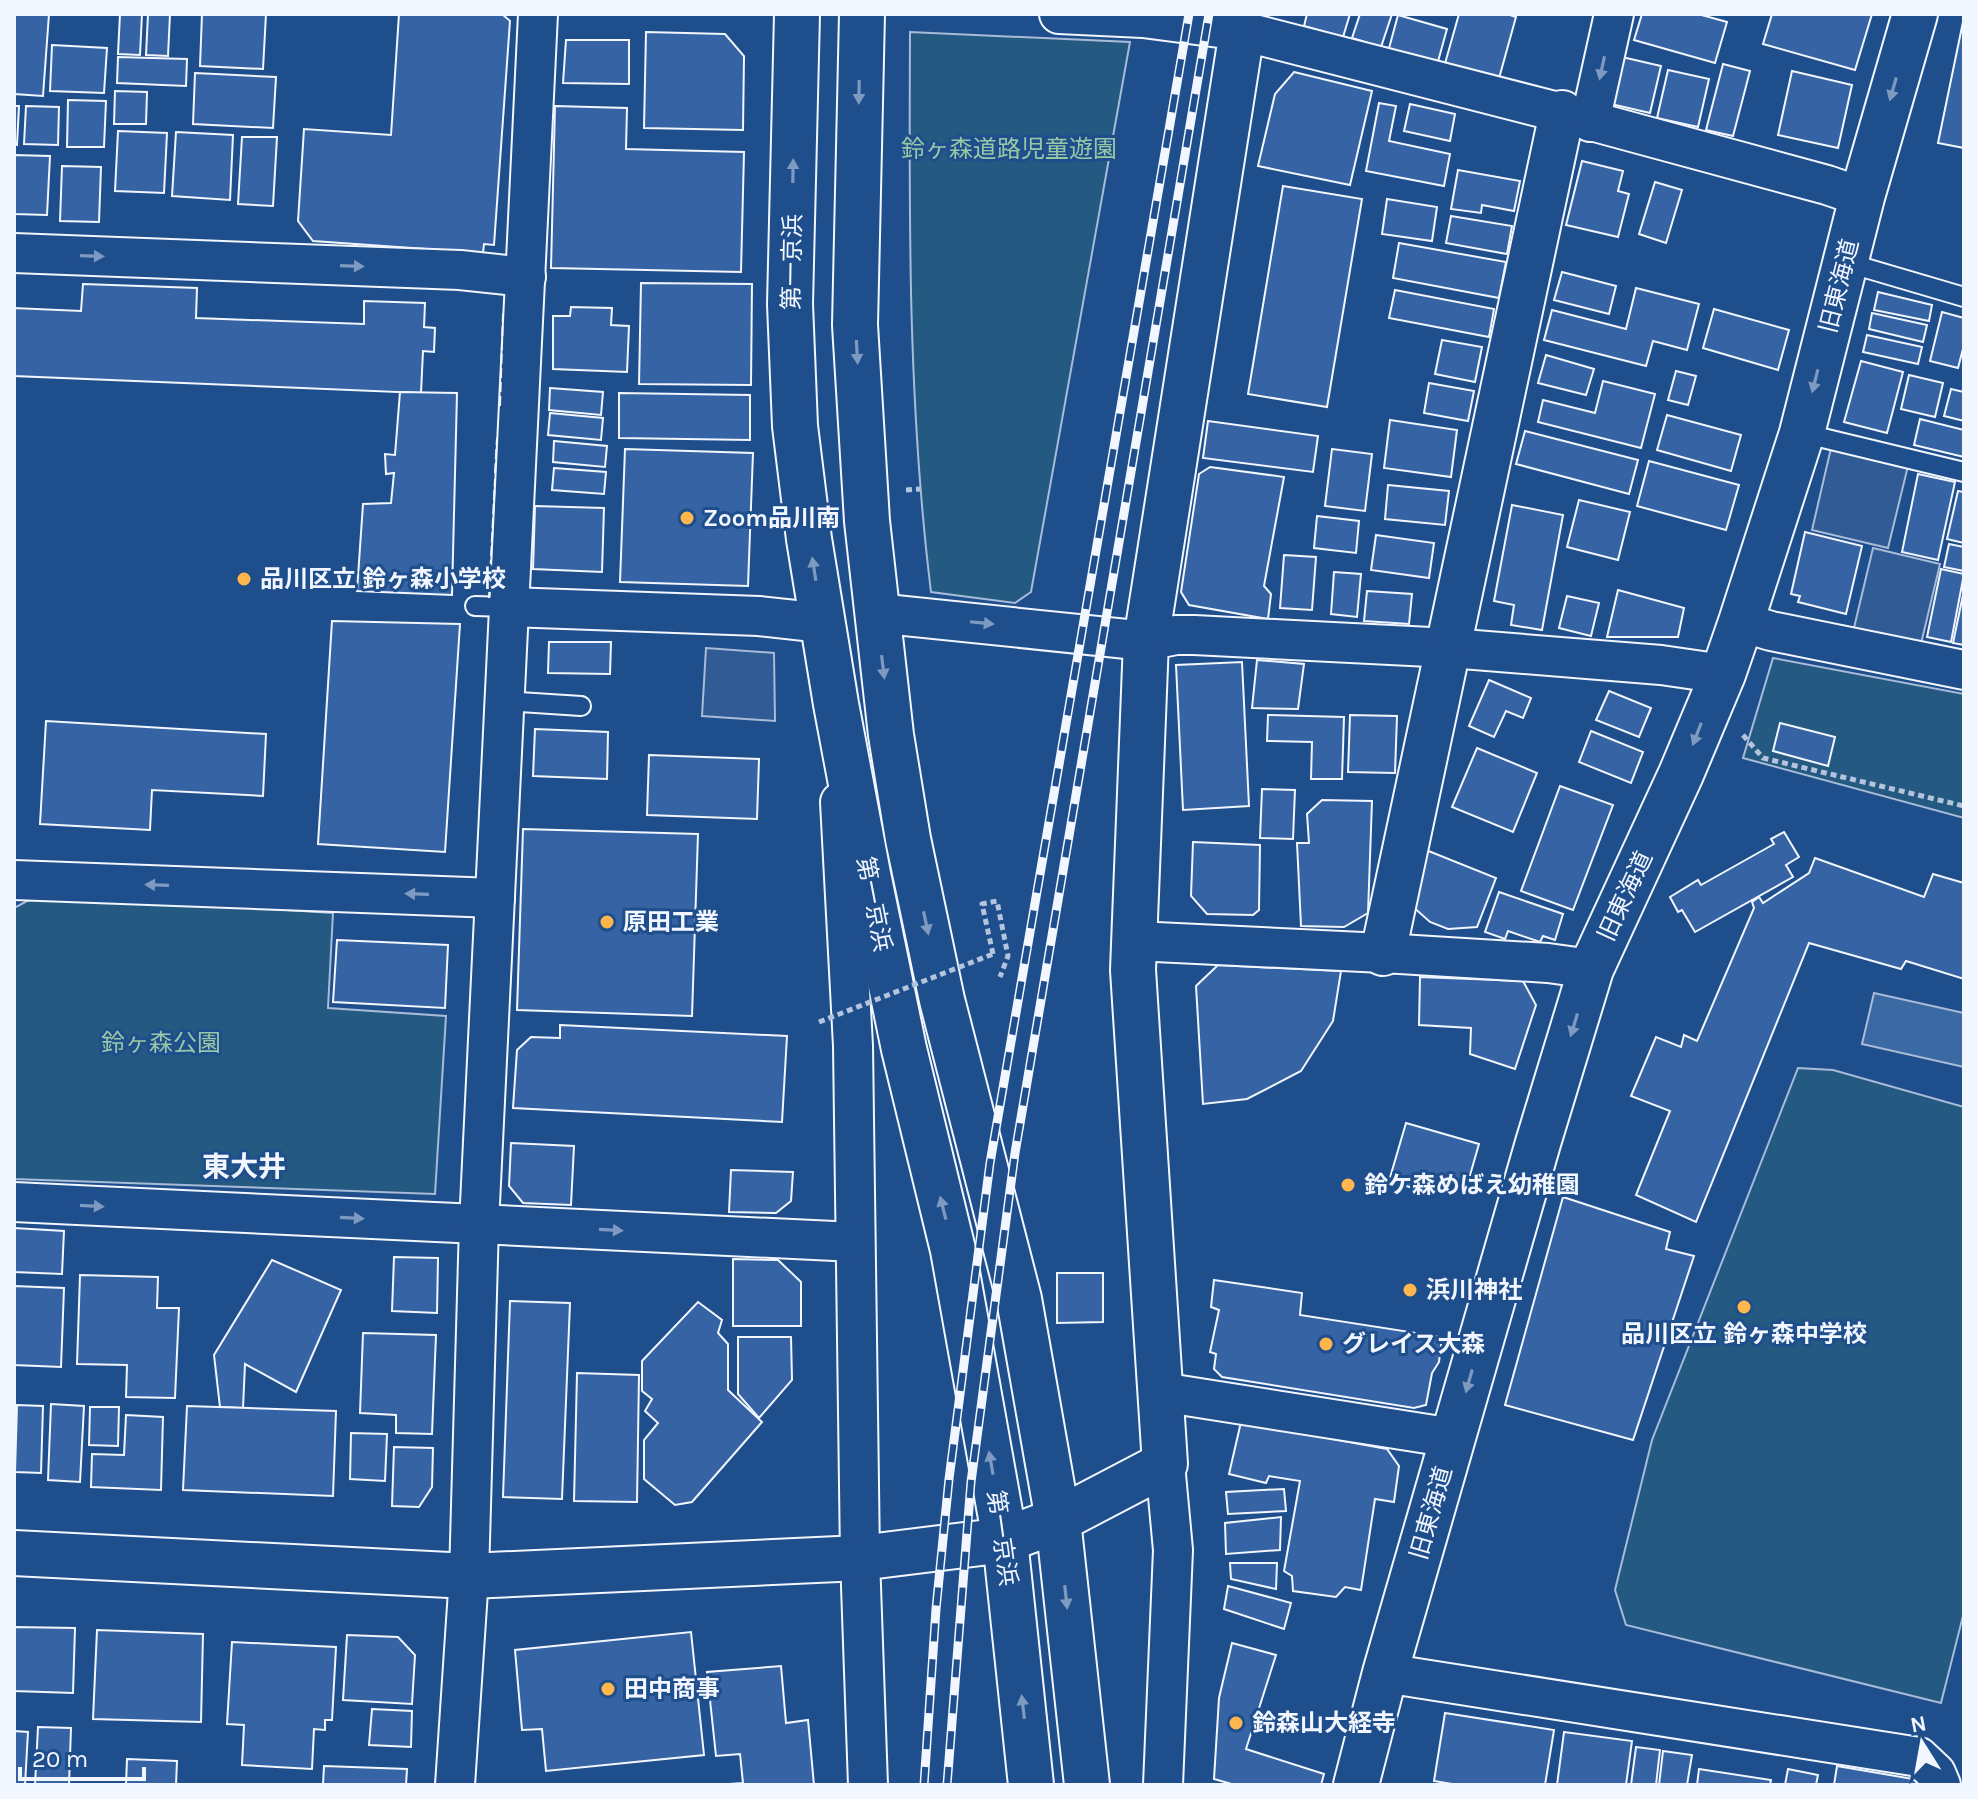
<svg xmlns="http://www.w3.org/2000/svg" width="1978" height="1799" font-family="Karla,'Noto Sans JP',sans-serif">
  <rect width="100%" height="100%" fill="#1f4e8c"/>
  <g fill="#245a82" stroke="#a8bbd7" stroke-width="2">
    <path d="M 910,32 L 1130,42 L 1031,592 L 1015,603 L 931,592 C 908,406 909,219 910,32 Z"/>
    <polygon points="1773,658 1964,694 1964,818 1743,758"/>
    <polygon points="53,895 333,913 328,1008 446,1016 435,1194 14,1179 14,908 27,901"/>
    <polygon points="1798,1068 1833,1070 1964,1107 1964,1612 1941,1703 1626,1625 1615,1590 1652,1440"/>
  </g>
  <g fill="#305b95" stroke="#a8bbd7" stroke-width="2">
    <polygon points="1831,448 1908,466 1888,548 1812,530"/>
    <polygon points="1873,548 1940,564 1920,648 1853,632"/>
    <polygon points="706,648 774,653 775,721 702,716"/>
  </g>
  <polygon fill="#3b69a3" stroke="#a8bbd7" stroke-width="2" points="1874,993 1964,1013 1964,1067 1862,1044"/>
  <g fill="#3563a3" stroke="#f2f6ff" stroke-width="2">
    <polygon points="14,14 49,14 43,96 14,94"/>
    <polygon points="120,14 142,14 140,55 118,54"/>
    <polygon points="148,14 170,14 168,56 146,55"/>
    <polygon points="202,14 266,14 263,69 200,66"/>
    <polygon points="399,14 502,14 510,21 494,245 484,244 483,253 313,241 298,221 304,129 391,135"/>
    <polygon points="1307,14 1350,14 1343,37 1304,26"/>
    <polygon points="1360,14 1392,14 1381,47 1352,38"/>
    <polygon points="1459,14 1507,14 1516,17 1498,82 1444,67"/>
    <polygon points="1642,14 1698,14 1727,22 1715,63 1634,40"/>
    <polygon points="1772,14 1872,14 1855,70 1763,44"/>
    <polygon points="1398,15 1447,29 1437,65 1388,52"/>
    <polygon points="1964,17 1964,148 1938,143"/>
    <polygon points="646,32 725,34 744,56 743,130 644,128"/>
    <polygon points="566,40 629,40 629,84 563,83"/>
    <polygon points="52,45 107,48 104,93 50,91"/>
    <polygon points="118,57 187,59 186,86 117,83"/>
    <polygon points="1622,57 1661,66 1650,113 1611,104"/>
    <polygon points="1723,64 1750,71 1733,136 1706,130"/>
    <polygon points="1668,70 1709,79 1698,127 1657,118"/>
    <polygon points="1792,71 1852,85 1838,148 1778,135"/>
    <polygon points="1294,72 1372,91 1350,185 1258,166 1275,94"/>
    <polygon points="195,73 276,77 273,128 193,124"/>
    <polygon points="115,91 147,92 146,124 114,124"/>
    <polygon points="68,100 106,101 104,147 67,147"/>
    <polygon points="1379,103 1396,106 1389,141 1450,154 1444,186 1366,171"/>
    <polygon points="1410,104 1455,114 1450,141 1404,131"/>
    <polygon points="14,106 19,106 17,145 14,144"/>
    <polygon points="26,106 59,107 58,145 24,144"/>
    <polygon points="555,106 627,108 626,149 744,152 741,272 551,268"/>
    <polygon points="118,131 167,133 164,193 115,191"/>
    <polygon points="176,132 233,135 230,200 172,196"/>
    <polygon points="242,137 277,137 273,206 238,204"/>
    <polygon points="14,155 50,156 47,215 14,214"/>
    <polygon points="1582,161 1623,171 1618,191 1629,194 1618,237 1566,225"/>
    <polygon points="62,166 101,167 99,222 60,221"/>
    <polygon points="1458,170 1520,181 1514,211 1482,205 1481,213 1451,209"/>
    <polygon points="1655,182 1682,190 1666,243 1639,234"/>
    <polygon points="1283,186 1362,199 1327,407 1248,394"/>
    <polygon points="1387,199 1437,207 1432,241 1382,234"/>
    <polygon points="1451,216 1512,226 1507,254 1446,243"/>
    <polygon points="1399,243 1506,262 1499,298 1393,278"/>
    <polygon points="1562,272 1616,286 1609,314 1554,300"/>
    <polygon points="641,283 752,284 751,385 639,384"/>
    <polygon points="83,284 197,288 196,318 364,324 364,301 425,303 424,327 435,328 434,352 423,351 421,393 14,376 14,308 81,311"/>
    <polygon points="1636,288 1699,304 1687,350 1653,341 1646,366 1544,340 1552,310 1626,329"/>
    <polygon points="1395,290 1494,309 1489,337 1389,318"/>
    <polygon points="1878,292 1932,305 1929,321 1874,310"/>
    <polygon points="571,307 612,308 611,325 629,326 627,372 553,369 553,316 570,316"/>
    <polygon points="1714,309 1789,330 1778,370 1703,348"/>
    <polygon points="1942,312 1964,318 1964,345 1958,368 1930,361"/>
    <polygon points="1872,313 1927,325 1923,342 1869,329"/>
    <polygon points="1867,335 1922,347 1918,364 1863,352"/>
    <polygon points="1442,340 1482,347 1475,382 1435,374"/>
    <polygon points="1546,355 1594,369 1586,395 1538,383"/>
    <polygon points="1861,361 1903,372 1887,433 1844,422"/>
    <polygon points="1676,371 1696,376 1688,405 1668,400"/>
    <polygon points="1909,375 1943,383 1935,417 1901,409"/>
    <polygon points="1603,381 1655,394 1641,448 1538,422 1543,400 1595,413"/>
    <polygon points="1429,383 1474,391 1468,421 1424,413"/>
    <polygon points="550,388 603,392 601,415 549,410"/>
    <polygon points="1951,389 1964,392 1964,421 1944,416"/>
    <polygon points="400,392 457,393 452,595 357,591 363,504 391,503 394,473 386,474 385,454 395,455"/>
    <polygon points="619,393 750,395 750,440 619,438"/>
    <polygon points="550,413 603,418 601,440 548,435"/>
    <polygon points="1667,415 1741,435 1731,471 1657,450"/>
    <polygon points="1920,419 1964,430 1964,457 1914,445"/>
    <polygon points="1390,420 1457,430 1451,477 1384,468"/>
    <polygon points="1208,421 1318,436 1313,472 1203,458"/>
    <polygon points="1525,431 1638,460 1629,494 1516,464"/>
    <polygon points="554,441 607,446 605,467 553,462"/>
    <polygon points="625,449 753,453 748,586 620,582"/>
    <polygon points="1332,449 1372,454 1365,511 1325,506"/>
    <polygon points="1649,461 1739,485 1726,530 1637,506"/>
    <polygon points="1210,467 1284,477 1264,586 1271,594 1268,619 1189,605 1181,592 1199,474"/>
    <polygon points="554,468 606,472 604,494 552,490"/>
    <polygon points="1918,474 1955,482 1938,560 1902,552"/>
    <polygon points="1388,485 1449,491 1445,525 1385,519"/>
    <polygon points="1958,491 1964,492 1964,543 1947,539"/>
    <polygon points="1579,500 1630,512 1618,560 1567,547"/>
    <polygon points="1512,505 1563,515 1542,630 1511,625 1514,605 1494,601"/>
    <polygon points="535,506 604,508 602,572 533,569"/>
    <polygon points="1317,516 1359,521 1356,553 1314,548"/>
    <polygon points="1805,532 1862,546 1846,614 1798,602 1800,596 1791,594"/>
    <polygon points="1376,535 1434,543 1429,578 1371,570"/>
    <polygon points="1949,544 1964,547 1964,571 1944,567"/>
    <polygon points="1284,555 1316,557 1312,610 1280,608"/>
    <polygon points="1941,569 1964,574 1951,642 1927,637"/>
    <polygon points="1334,572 1361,574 1357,617 1331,614"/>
    <polygon points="1618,590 1684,608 1678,637 1607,637"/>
    <polygon points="1964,590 1964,645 1953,643"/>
    <polygon points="1367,591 1412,594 1409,624 1364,621"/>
    <polygon points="1567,596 1599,603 1591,636 1559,628"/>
    <polygon points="332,621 460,624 445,852 318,844"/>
    <polygon points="549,642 611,642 610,674 548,673"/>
    <polygon points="1257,660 1304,664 1298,709 1252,708"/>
    <polygon points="1242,662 1249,806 1183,810 1176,665"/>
    <polygon points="1489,680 1531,698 1523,718 1506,711 1494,737 1469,726"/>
    <polygon points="1609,691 1651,708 1639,737 1596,720"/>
    <polygon points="1268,715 1344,717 1342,779 1311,779 1312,742 1267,741"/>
    <polygon points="1350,715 1397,716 1395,773 1348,772"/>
    <polygon points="46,721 266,734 263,796 152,790 150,830 40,824"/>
    <polygon points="1780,723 1835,737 1828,766 1773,751"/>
    <polygon points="535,729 608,732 607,779 533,776"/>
    <polygon points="1591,731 1643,752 1631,783 1579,762"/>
    <polygon points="1477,748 1537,773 1513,832 1452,807"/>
    <polygon points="649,755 759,759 757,819 647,815"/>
    <polygon points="1560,786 1613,805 1573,910 1521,891"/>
    <polygon points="1262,789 1295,790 1293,839 1260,838"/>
    <polygon points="1322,800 1372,801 1368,913 1344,927 1301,926 1297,843 1309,843 1307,814"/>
    <polygon points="523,829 698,834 692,1016 517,1010"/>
    <polygon points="1784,832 1799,857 1786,865 1793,877 1695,932 1682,910 1678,912 1670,897 1698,880 1701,885 1774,844 1771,839"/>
    <polygon points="1193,842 1260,845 1259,910 1253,915 1207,914 1191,896"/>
    <polygon points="1426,850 1496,878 1477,927 1448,929 1430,922 1412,906"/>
    <polygon points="1815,858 1924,897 1933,874 1964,883 1964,979 1906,961 1901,969 1809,943 1696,1222 1636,1195 1670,1111 1631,1096 1656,1037 1681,1047 1684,1035 1697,1041 1754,908 1752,902 1759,897 1763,903 1809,873"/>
    <polygon points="1499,892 1563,914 1555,940 1543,936 1540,942 1508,931 1505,939 1485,932"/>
    <polygon points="337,940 448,945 445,1008 333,1002"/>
    <polygon points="1218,965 1341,971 1333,1021 1301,1071 1247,1099 1203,1104 1196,986"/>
    <polygon points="1420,977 1523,981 1536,1005 1515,1069 1470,1054 1471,1028 1419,1025"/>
    <polygon points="560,1025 787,1036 782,1122 513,1108 517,1050 531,1037 560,1038"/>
    <polygon points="1406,1123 1479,1144 1466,1189 1434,1180 1430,1193 1389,1181"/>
    <polygon points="511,1143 574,1146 571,1205 523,1203 509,1186"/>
    <polygon points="731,1170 793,1172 791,1201 776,1213 729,1212"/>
    <polygon points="1563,1197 1670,1232 1666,1249 1694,1256 1633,1440 1505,1405"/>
    <polygon points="14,1228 64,1231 62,1274 14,1272"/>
    <polygon points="394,1257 438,1258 437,1313 392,1311"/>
    <polygon points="733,1259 778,1260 801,1282 801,1326 733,1326"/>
    <polygon points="272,1260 341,1290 296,1392 245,1364 243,1408 220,1407 214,1355"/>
    <polygon points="1057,1273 1103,1273 1103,1322 1057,1323"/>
    <polygon points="80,1275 158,1277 157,1308 179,1308 175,1398 126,1397 127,1365 77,1364"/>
    <polygon points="1214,1280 1302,1293 1300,1315 1442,1337 1439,1362 1432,1373 1426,1405 1414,1408 1222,1377 1214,1369 1216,1354 1210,1352 1219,1310 1211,1307"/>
    <polygon points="14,1286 64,1288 61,1367 14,1365"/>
    <polygon points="510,1301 570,1303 562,1499 503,1497"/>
    <polygon points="698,1302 722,1320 718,1333 728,1344 728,1390 762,1422 692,1502 675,1505 644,1479 644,1440 658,1423 645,1411 652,1399 642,1391 642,1361"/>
    <polygon points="363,1333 436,1335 432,1434 396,1433 396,1415 360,1413"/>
    <polygon points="738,1337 791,1337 792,1380 759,1418 738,1394"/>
    <polygon points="577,1373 639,1375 637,1502 574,1501"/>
    <polygon points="51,1404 84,1406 80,1482 48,1480"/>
    <polygon points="17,1405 43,1406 41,1473 15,1472"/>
    <polygon points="187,1406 336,1411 333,1496 183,1490"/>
    <polygon points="90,1407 119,1407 118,1446 89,1445"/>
    <polygon points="126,1415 163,1417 161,1490 91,1487 92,1454 124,1455"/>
    <polygon points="1241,1422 1387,1449 1399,1466 1394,1502 1375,1499 1361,1590 1345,1587 1336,1597 1293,1591 1292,1576 1284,1571 1300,1481 1269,1476 1266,1483 1229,1474"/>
    <polygon points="351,1433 387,1434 385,1481 350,1479"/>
    <polygon points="394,1447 433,1448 432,1487 419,1507 392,1506"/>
    <polygon points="1284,1489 1286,1511 1228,1514 1226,1492"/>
    <polygon points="1281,1517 1280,1550 1226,1554 1225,1523"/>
    <polygon points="1230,1563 1277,1563 1276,1589 1231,1579"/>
    <polygon points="1228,1586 1291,1603 1284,1629 1224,1609"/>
    <polygon points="14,1627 75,1628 73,1693 14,1691"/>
    <polygon points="97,1630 203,1634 201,1722 93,1719"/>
    <polygon points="691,1632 704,1755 546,1771 542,1729 522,1730 515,1650"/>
    <polygon points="347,1635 398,1637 415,1655 412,1704 343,1700"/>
    <polygon points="232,1642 336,1647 332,1720 325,1720 325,1730 314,1729 312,1769 242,1765 244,1725 227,1724"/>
    <polygon points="1232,1643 1276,1655 1246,1749 1324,1774 1321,1785 1235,1785 1214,1779 1219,1698"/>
    <polygon points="781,1666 786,1723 808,1720 814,1785 715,1785 743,1783 740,1754 716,1756 707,1672"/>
    <polygon points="372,1709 412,1711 411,1747 369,1745"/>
    <polygon points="1445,1713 1554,1730 1545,1785 1458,1785 1434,1781"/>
    <polygon points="38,1727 71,1728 69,1785 35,1785"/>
    <polygon points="14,1731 28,1732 25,1785 14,1785"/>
    <polygon points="1564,1732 1632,1741 1626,1785 1557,1785"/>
    <polygon points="1636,1747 1660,1750 1656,1785 1631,1785"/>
    <polygon points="1663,1751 1692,1755 1687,1785 1659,1785"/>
    <polygon points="127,1759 177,1761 176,1785 126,1785"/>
    <polygon points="324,1766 407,1769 406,1785 323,1785"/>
    <polygon points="1837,1766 1919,1780 1918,1785 1834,1785"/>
    <polygon points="1699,1769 1771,1780 1770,1785 1697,1785"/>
    <polygon points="1788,1769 1818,1775 1816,1785 1785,1785"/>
  </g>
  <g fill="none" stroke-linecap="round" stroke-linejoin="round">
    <defs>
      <g id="lane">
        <polyline points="1845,262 1964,297"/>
        <polyline points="1802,433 1964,472"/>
        <polyline points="475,606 509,607"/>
        <polyline points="504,701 581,706"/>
      </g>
      <g id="street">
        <polyline points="1059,14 1143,18 1242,31 1562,113 1827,185 1862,197"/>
        <polyline points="1590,122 1614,14"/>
        <polyline points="14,253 460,270 526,277"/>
        <polyline points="509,607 759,616 823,623"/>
        <polyline points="876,613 1146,641 1176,635 1194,635 1450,648 1661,665 1723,674"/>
        <polyline points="1741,622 1771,631 1964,670"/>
        <polyline points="840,802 853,1046 860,1558 868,1785"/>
        <polyline points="14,880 495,898"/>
        <polyline points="1135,941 1383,953 1548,963 1591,969"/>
        <polyline points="14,1202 855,1242"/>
        <polyline points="1161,1392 1453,1438"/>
        <polyline points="1385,1673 1919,1757 1936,1773 1941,1785"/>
        <polyline points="455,1785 469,1576 479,1224 538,14"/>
        <polyline points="1163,1785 1173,1550 1165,1464"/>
      </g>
      <g id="secondary">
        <polyline points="1383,953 1562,113"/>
        <polyline points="14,1553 469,1576 860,1558 1005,1540 1058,1520 1165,1464 1133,970 1146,641 1242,31"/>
        <polyline points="1356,1785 1385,1673 1538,1143 1591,969 1681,774 1723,674 1741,622 1802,433 1862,197 1915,14"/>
      </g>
      <g id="highway">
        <polyline points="797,14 790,304 795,426 809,539 836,704 868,874 904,1049 953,1250 1005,1540 1031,1785"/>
        <polyline points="862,14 855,325 867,521 891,735 908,839 942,1000 1019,1299 1058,1520 1087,1785"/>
      </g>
    </defs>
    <use href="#lane" stroke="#f2f6ff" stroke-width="22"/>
    <use href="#street" stroke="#f2f6ff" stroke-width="42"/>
    <use href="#secondary" stroke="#f2f6ff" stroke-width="48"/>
    <use href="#highway" stroke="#f2f6ff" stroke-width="48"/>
    <g stroke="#b3c4dc" stroke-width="5" stroke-dasharray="6 4" stroke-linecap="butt">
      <polyline points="906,490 920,489"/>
      <polyline points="1743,735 1763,758 1964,806"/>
      <polyline points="993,954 982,904 997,901 1008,956 1000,977"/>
    </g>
    <use href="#lane" stroke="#1f4e8c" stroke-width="18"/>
    <use href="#street" stroke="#1f4e8c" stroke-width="38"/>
    <use href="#secondary" stroke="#1f4e8c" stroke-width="44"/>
    <use href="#highway" stroke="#1f4e8c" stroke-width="44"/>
    <defs>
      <g id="rail">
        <polyline points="924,1785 936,1609 949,1479 990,1163 1189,14"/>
        <polyline points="947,1785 971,1482 1015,1153 1209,14"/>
      </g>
    </defs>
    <use href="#rail" stroke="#f2f6ff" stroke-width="9"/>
    <use href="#rail" stroke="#1f4e8c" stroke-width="6" stroke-dasharray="18" stroke-linecap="butt"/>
    <polyline stroke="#b3c4dc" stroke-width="5" stroke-dasharray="6 4" stroke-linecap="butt" points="819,1022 993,954"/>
    <g stroke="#f2f6ff" stroke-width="2" stroke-dasharray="10 4" stroke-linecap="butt">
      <polyline points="500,406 503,314"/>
      <polyline points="495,473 497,438"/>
      <polyline points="489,598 495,479"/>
    </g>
  </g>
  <defs><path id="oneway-solid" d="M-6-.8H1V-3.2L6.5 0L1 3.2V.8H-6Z" transform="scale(2)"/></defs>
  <g fill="#7e9ac0">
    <use href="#oneway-solid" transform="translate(1602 68) rotate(102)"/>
    <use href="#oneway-solid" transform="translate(1893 89) rotate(106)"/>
    <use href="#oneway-solid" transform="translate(859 92) rotate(91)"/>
    <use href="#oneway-solid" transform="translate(793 171) rotate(-89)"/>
    <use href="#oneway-solid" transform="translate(92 256) rotate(2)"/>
    <use href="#oneway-solid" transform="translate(352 266) rotate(2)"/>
    <use href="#oneway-solid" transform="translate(857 352) rotate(87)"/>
    <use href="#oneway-solid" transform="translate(1815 381) rotate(104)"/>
    <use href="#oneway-solid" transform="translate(814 569) rotate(-99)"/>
    <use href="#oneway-solid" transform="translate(982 623) rotate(6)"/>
    <use href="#oneway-solid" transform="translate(883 667) rotate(83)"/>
    <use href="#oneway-solid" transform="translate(1697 734) rotate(111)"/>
    <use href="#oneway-solid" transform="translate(157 885) rotate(-178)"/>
    <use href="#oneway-solid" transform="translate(417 894) rotate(-178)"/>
    <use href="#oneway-solid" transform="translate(926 923) rotate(78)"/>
    <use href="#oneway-solid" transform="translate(1574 1025) rotate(107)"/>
    <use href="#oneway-solid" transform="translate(92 1206) rotate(3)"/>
    <use href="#oneway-solid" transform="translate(943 1208) rotate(-104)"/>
    <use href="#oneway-solid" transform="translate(352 1218) rotate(3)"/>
    <use href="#oneway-solid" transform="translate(611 1230) rotate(3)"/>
    <use href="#oneway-solid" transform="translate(1469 1381) rotate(106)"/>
    <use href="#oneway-solid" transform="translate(991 1463) rotate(-100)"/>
    <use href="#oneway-solid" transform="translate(1066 1597) rotate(84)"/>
    <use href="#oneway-solid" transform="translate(1023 1707) rotate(-97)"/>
  </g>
  <g fill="#ffb74d" stroke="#1f4e8c" stroke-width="3">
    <circle cx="687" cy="518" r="8"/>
    <circle cx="244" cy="579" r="8"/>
    <circle cx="607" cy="922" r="8"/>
    <circle cx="1348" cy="1185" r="8"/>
    <circle cx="1410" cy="1290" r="8"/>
    <circle cx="1744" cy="1307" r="8"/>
    <circle cx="1326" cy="1344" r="8"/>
    <circle cx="608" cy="1689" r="8"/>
    <circle cx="1236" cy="1723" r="8"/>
  </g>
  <g text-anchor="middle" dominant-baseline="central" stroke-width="6" stroke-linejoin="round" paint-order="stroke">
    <g font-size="24" fill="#97c8a6" stroke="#1f4e8c">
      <text x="1009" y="149">鈴ヶ森道路児童遊園</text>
      <text x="161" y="1043">鈴ヶ森公園</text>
    </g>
    <g font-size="24" fill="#f2f6ff" stroke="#1f4e8c">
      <text transform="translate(792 262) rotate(-89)">第一京浜</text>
      <text transform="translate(1839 286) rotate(-76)">旧東海道</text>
      <text transform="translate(1625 896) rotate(-65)">旧東海道</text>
      <text transform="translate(874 904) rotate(79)">第一京浜</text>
      <text transform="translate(1431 1513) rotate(-74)">旧東海道</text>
      <text transform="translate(1002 1538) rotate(82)">第一京浜</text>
    </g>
    <g font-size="24" font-weight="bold" fill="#f2f6ff" stroke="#1f4e8c" text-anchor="start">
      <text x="703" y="518">Zoom品川南</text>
      <text x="260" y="579">品川区立 鈴ヶ森小学校</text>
      <text x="623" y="922">原田工業</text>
      <text x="1364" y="1185">鈴ケ森めばえ幼稚園</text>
      <text x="1426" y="1290">浜川神社</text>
      <text x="1744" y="1334" text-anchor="middle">品川区立 鈴ヶ森中学校</text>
      <text x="1342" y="1344">グレイス大森</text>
      <text x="624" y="1689">田中商事</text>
      <text x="1252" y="1723">鈴森山大経寺</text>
    </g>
    <g font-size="28" font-weight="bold" fill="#f2f6ff" stroke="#1f4e8c">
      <text x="244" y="1166">東大井</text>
    </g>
  </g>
  <rect width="1978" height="1799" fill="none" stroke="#f2f6ff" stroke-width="32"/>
  <g transform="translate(1922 1743) rotate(349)" stroke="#1f4e8c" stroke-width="6" paint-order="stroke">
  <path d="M0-6L14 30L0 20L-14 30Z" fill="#f2f6ff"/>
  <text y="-12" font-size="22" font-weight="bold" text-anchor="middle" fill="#f2f6ff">N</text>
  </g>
  <path d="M20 1767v12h124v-12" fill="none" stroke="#f2f6ff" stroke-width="4"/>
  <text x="32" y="1767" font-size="24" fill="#f2f6ff" stroke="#1f4e8c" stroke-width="6" paint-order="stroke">20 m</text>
</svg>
